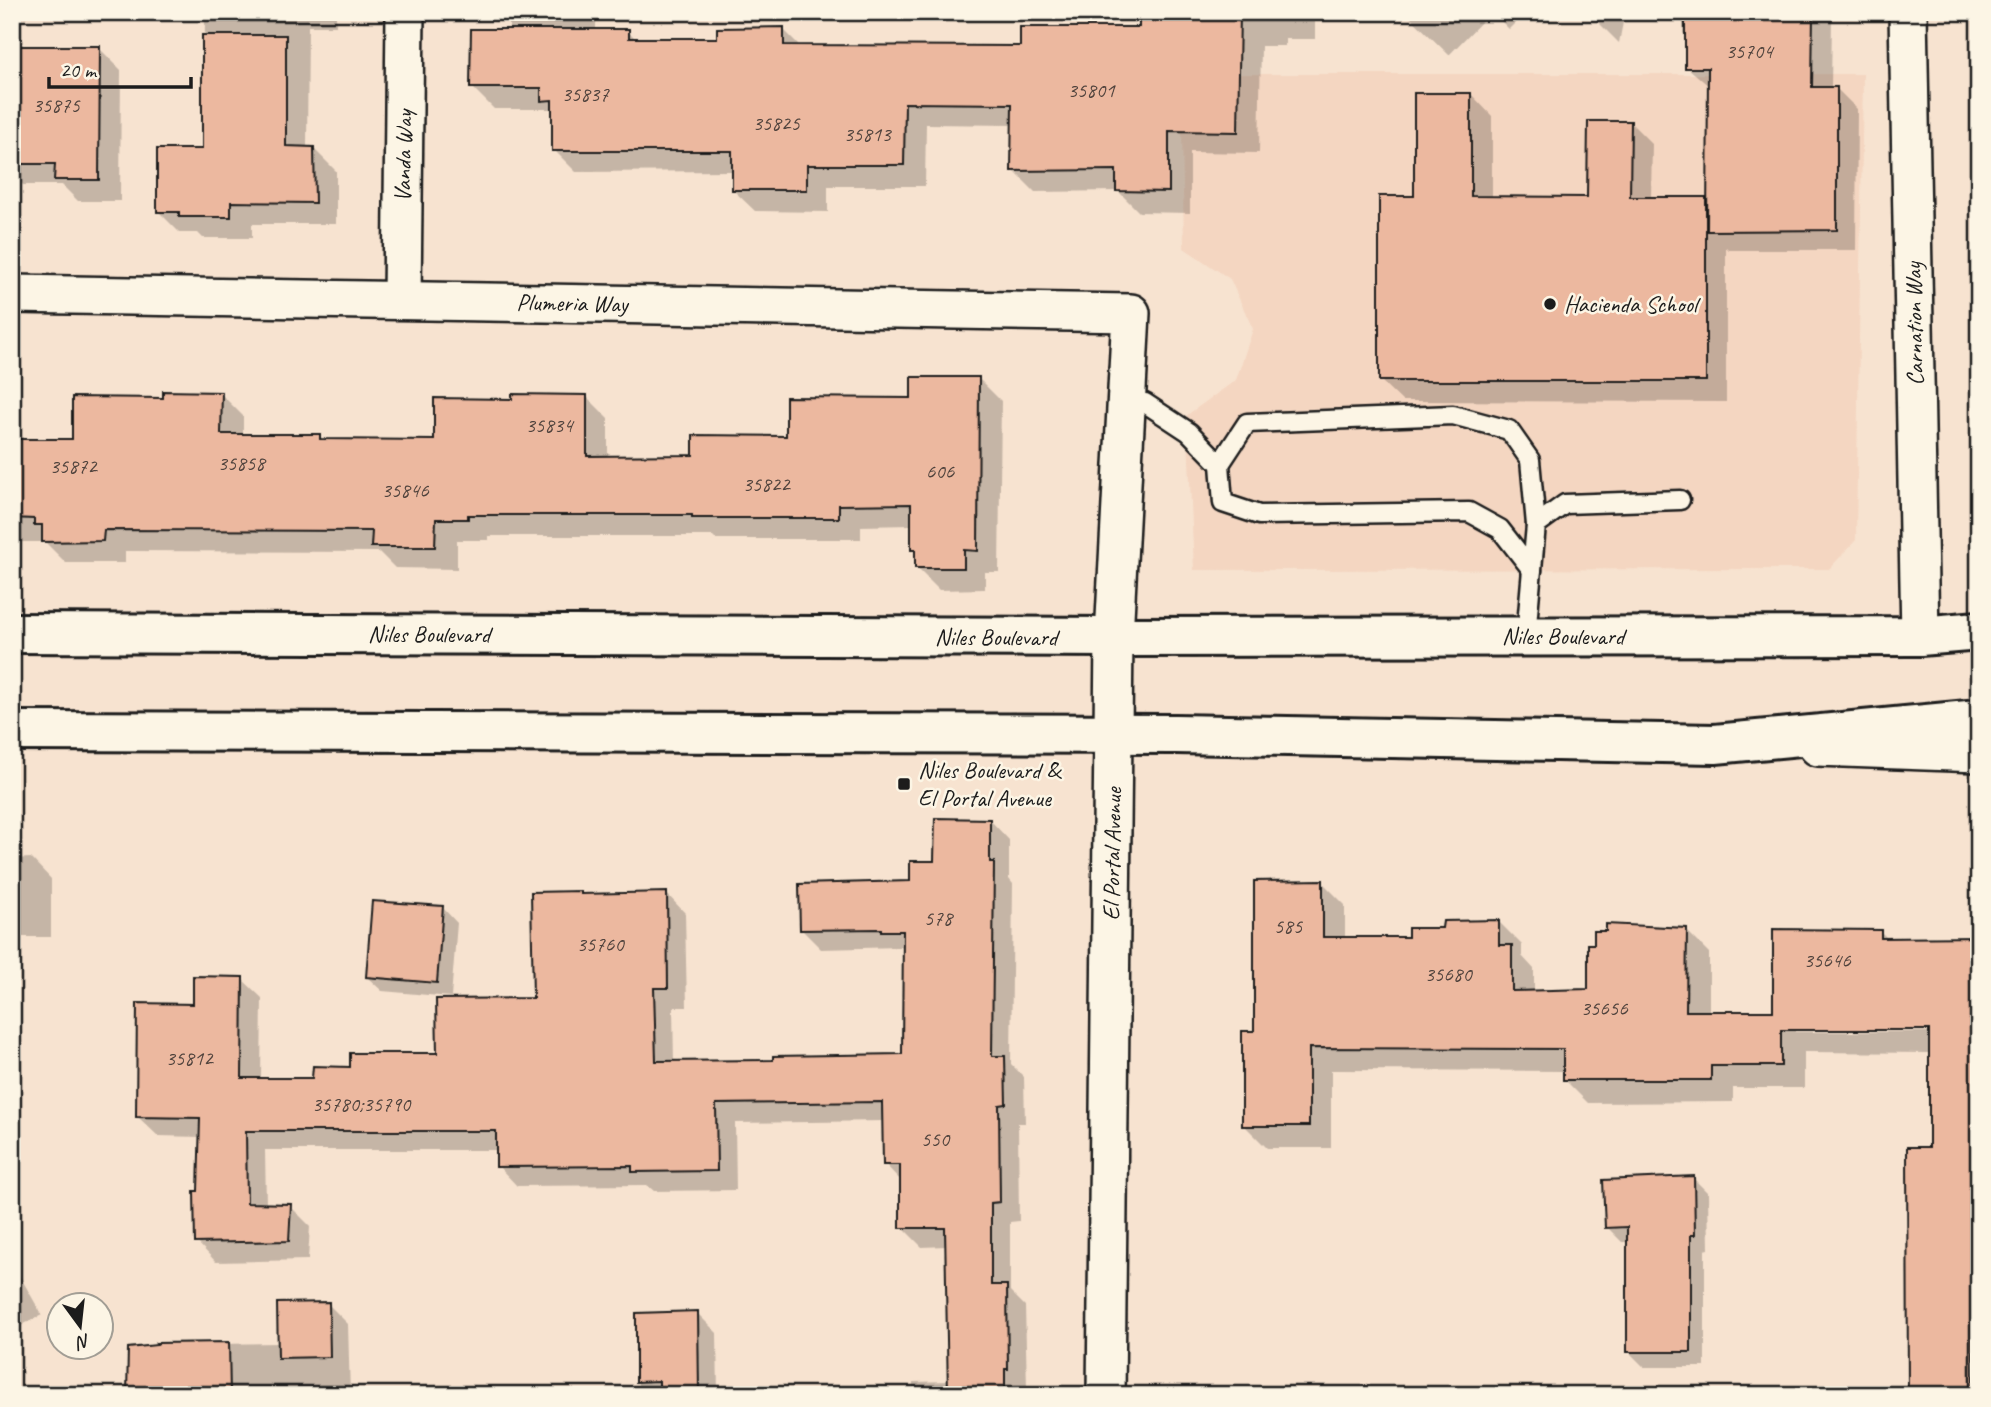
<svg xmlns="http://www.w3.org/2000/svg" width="1991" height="1407" font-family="Caveat,sans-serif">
  <rect width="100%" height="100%" fill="#f7e3d0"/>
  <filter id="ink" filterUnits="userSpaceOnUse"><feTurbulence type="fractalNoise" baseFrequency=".0143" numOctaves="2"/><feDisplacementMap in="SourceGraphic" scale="14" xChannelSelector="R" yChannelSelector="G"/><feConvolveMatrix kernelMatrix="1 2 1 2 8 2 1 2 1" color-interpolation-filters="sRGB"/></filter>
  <g filter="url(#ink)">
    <polygon fill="#f4d6c1" points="1181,74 1863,74 1856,540 1829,569 1194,570 1187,415 1236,380 1253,329 1230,279 1184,248"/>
    <g fill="#0003" fill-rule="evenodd">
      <polygon points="18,12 30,12 25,18"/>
      <polygon points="205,12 336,12 336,26 308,26 307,148 314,149 336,171 336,224 252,224 252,238 203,238 198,233 180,233 158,211 204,151"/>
      <polygon points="509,12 596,12 596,31 628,31 637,40 718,40 783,29 801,47 1022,48 1141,28 1141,12 1315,12 1315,39 1285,39 1285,46 1261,46 1259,153 1190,152 1190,213 1139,212 1118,191 1035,192 1013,170 1013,125 926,124 925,186 828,186 828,212 755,211 733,190 733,171 576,172 554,150 553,109 494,109 472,87 509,30"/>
      <polygon points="1405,12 1491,12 1449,55"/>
      <polygon points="1492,12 1526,12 1509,29"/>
      <polygon points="1588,12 1625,12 1619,43"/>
      <polygon points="1683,12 1826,12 1832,18 1831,89 1837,89 1857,109 1856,250 1729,250 1726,247 1726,402 1402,401 1380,380 1415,198 1471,94 1492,116 1492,198 1589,198 1630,122 1652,144 1651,198 1705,199 1709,203 1710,87 1687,67 1687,38 1683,33"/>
      <polygon points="12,48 99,48 121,70 120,201 78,201 62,185 23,185 19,181 12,181"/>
      <polygon points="979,379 1001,401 999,572 985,572 985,589 939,590 917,568 917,554 912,549 912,525 861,526 861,539 716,539 713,536 489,536 489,540 457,540 457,569 395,568 379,552 125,551 125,563 66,563 45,542 12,542 12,441 74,441 164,399 221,394 243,416 243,436 320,436 324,441 436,441 514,401 586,396 608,418 608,457 695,457 787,437"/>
      <polygon points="990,820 1009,840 1009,879 1013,884 1011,1064 1024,1077 1025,1123 1018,1123 1019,1221 1010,1222 1010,1291 1025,1306 1027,1388 1024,1388 1024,1395 913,1395 913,1382 950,1381 947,1246 922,1247 902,1227 901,1181 885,1164 885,1121 735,1123 736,1190 654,1191 647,1185 517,1186 498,1166 498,1150 265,1150 266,1205 290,1206 310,1226 308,1260 216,1262 197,1242 202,1137 158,1136 138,1117 195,1006 242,979 262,998 261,1079 314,1079 351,1069 439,1054 534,999 583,896 666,893 685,913 687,1007 673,1007 674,1063 775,1062 904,1055 905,950 901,947 821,949 801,929 911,882"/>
      <polygon points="31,858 51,879 51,937 12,937 12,859"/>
      <path d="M 1322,882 L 1345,905 L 1345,939 L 1410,938 L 1444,929 L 1499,922 L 1522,945 L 1522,956 L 1534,969 L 1534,992 L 1590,991 L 1686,930 L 1709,953 L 1709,1012 L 1774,1012 L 1880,931 L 1888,939 L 1979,939 L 1979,1395 L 1837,1395 L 1837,1393 L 1908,1393 L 1931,1149 L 1931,1053 L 1804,1052 L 1804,1088 L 1733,1088 L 1733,1102 L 1588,1103 L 1565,1080 L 1565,1071 L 1331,1070 L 1331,1148 L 1267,1148 L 1244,1125 L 1256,1033 ZM 1795,1028 L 1938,1029 L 1938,1032 L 1795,1032 Z"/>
      <polygon points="443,908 457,923 451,997 382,991 367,977"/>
      <polygon points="1693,1178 1708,1193 1709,1249 1705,1250 1705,1367 1644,1367 1629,1352 1629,1242 1622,1242 1607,1227"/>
      <polygon points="12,1262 42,1315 12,1330"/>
      <polygon points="328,1304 348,1324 350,1395 129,1395 158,1345 280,1343"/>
      <polygon points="697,1313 717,1333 718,1395 638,1395 638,1314"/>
    </g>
    <g fill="#ecb89f" stroke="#1c1c1c" stroke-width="2">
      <polygon points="1139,12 1240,12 1238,132 1169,131 1169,192 1116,191 1116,170 1011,171 1012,104 905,103 904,165 807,165 807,190 732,190 732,151 552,151 552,100 541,101 541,88 470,88 471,29 629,29 629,38 717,38 717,28 784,27 784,45 1020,46 1020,27 1139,27"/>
      <polygon points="1685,12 1813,12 1812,87 1837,87 1837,230 1707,231 1708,68 1685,68"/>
      <polygon points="202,35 286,35 286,146 314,147 315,203 231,202 231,217 179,217 179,212 157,212 157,149 202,149"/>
      <polygon points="12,46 100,46 99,180 54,180 55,164 12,164"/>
      <polygon points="1414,93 1471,93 1471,196 1587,197 1588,121 1631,121 1630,197 1706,197 1706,381 1379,381 1379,196 1414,196"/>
      <polygon points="911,377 979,377 978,551 964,550 964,568 915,568 915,550 911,550 911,504 839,505 839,518 692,518 692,515 468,515 468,519 436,519 435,547 371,547 372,531 104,530 103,541 42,542 42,525 34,525 34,519 12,518 13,439 72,439 72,397 163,398 163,391 222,392 221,434 320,434 320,439 434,440 434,398 512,399 512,394 587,395 587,456 693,455 693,435 786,436 786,397 911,398"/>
      <polygon points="935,818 990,819 990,862 994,862 992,1056 1005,1056 1006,1104 999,1105 1000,1202 991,1203 991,1285 1007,1285 1008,1369 1005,1369 1005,1395 948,1395 945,1228 900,1228 900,1165 883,1165 882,1102 716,1104 717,1171 632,1172 632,1166 496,1167 496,1131 246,1131 247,1203 291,1204 289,1241 195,1243 194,1191 198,1191 200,1118 136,1117 137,1003 193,1004 193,976 243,977 242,1078 312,1078 313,1066 350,1067 350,1053 437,1053 436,999 533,998 531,892 581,891 581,894 667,892 668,988 654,988 656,1061 773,1060 773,1056 902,1054 903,931 881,931 881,929 800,930 799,884 910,881 910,861 934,861"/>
      <polygon points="1323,880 1323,937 1408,937 1408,928 1442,928 1443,921 1499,920 1499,945 1512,945 1512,991 1588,989 1588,944 1594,944 1594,931 1606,931 1606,924 1687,928 1686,1011 1773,1011 1773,929 1881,930 1881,938 1979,937 1977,1199 1979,1199 1979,1321 1972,1321 1973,1395 1908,1395 1907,1147 1929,1147 1929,1030 1781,1030 1781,1066 1711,1066 1711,1080 1563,1080 1563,1049 1309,1048 1309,1126 1242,1126 1242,1031 1254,1031 1254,881"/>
      <polygon points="372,901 443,906 437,983 366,977"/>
      <polygon points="1694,1176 1695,1235 1691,1235 1691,1352 1627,1352 1627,1227 1605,1228 1603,1180"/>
      <polygon points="329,1302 330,1357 278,1358 277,1303"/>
      <polygon points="698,1311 699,1395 659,1395 659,1381 636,1382 636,1313"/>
      <polygon points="229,1342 230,1395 127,1395 128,1348 157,1345 156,1343"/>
    </g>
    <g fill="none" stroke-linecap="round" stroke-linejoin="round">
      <defs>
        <g id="lane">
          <polyline points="1126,404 1145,403 1189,432 1220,464"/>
          <polyline points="1532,570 1500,529 1469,512 1259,515 1223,503 1220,464 1247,423 1453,415 1509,430 1530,460 1536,525"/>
          <polyline points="1526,636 1536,525 1565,504 1680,500"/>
        </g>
        <g id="street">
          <polyline points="1908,12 1920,636"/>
          <polyline points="12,294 1131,313 1114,637 1106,1395"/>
          <polyline points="402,300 405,12"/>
          <polyline points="1818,747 1979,753"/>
        </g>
        <g id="secondary">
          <polyline points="12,633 1114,637 1920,636 1979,631"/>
          <polyline points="12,731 1176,734 1715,744 1979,719"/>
        </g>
      </defs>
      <use href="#lane" stroke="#1c1c1c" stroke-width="23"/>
      <use href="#street" stroke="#1c1c1c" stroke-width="42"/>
      <use href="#secondary" stroke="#1c1c1c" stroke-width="44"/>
      <use href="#lane" stroke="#fcf5e5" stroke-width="18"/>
      <use href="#street" stroke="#fcf5e5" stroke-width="37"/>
      <use href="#secondary" stroke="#fcf5e5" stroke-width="38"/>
    </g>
  </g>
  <g fill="#1c1c1c" stroke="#fcf5e5" stroke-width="2.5">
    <circle cx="1550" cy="304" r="7"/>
    <rect x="897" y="777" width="14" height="14" rx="3.5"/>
  </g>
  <g text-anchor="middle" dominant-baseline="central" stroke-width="5" stroke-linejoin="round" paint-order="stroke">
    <g font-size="21" fill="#50433d">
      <text x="1749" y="51">35704</text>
      <text x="1091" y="90">35801</text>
      <text x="585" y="94">35837</text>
      <text x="56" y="105">35875</text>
      <text x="776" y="123">35825</text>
      <text x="867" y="134">35813</text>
      <text x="549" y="425">35834</text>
      <text x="241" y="463">35858</text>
      <text x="73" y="466">35872</text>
      <text x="940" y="471">606</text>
      <text x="766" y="484">35822</text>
      <text x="405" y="490">35846</text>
      <text x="938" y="918">578</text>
      <text x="1288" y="926">585</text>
      <text x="600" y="944">35760</text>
      <text x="1827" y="960">35646</text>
      <text x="1448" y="974">35680</text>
      <text x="1604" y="1008">35656</text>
      <text x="189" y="1058">35812</text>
      <text x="361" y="1104">35780;35790</text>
      <text x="935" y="1139">550</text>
    </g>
    <g font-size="24" fill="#1c1c1c" stroke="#fcf5e5">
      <text transform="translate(403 156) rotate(-89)">Vanda Way</text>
      <text transform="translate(572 303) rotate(1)">Plumeria Way</text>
      <text transform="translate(1914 324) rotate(-91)">Carnation Way</text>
      <text x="429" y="634">Niles Boulevard</text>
      <text x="1563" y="636">Niles Boulevard</text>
      <text x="996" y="637">Niles Boulevard</text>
      <text transform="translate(1112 854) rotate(-89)">El Portal Avenue</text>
    </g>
    <g font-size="24" fill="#1c1c1c" stroke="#fcf5e5" text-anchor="start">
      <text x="1564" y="304">Hacienda School</text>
      <text x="918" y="770">Niles Boulevard &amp;<tspan x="918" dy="28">El Portal Avenue</tspan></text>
    </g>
  </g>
  <rect width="1991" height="1407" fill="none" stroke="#fcf5e5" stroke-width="42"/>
  <rect x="21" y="21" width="1949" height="1365" fill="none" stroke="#1c1c1c" stroke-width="2.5" filter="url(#ink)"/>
  <g transform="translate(80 1326) rotate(165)"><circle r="33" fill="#fcf5e5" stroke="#a29e95" stroke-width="2"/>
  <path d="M0-5L12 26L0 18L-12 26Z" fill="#1c1c1c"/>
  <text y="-10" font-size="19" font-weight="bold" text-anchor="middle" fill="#1c1c1c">N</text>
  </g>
  <path d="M49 77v10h142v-10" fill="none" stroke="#1c1c1c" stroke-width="3.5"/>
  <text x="60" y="77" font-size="21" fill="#1c1c1c" stroke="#fcf5e5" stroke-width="5" paint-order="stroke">20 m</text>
</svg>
